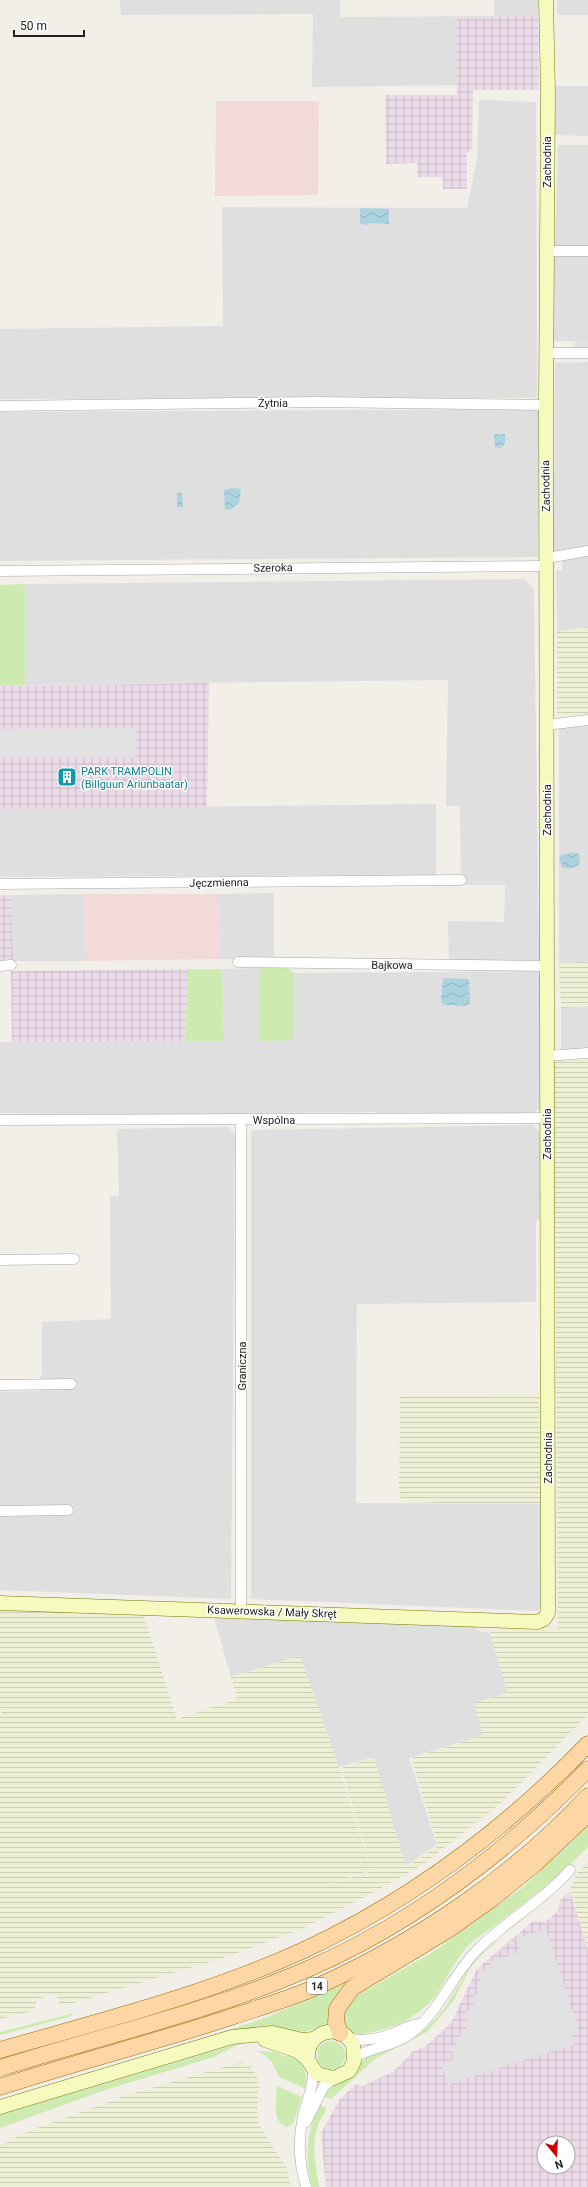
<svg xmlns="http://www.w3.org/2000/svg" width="588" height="2187" font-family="Roboto,sans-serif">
  <defs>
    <pattern id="industrial-grid" width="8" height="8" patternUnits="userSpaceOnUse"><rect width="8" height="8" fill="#ebdbe8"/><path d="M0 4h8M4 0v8" fill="none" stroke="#c9bcc7"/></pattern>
    <pattern id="farmland-rules" width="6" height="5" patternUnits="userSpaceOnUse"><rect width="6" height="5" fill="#eef0d5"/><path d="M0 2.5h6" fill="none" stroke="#ccceb7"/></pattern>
    <pattern id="water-waves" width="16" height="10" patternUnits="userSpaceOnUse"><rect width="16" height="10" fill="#aad3df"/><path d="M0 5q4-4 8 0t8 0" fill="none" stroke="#92b5bf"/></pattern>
  </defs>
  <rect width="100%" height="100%" fill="#f2efe9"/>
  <g fill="#e0dfdf">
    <polygon points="120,0 340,0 340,17 494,16 494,0 538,0 538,15 456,19 457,85 312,87 313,14 121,15"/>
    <rect x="557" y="0" width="31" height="15"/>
    <polygon points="555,86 588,86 588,136 555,135"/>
    <polygon points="479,100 536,102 537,398 0,399 0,329 223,326 222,207 467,208 477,159"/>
    <polygon points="558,145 588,145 588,247 555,247"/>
    <polygon points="588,254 588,341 552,341 554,255"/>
    <polygon points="588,362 588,546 554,553 555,363"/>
    <polygon points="536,409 539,412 538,557 0,561 0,412"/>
    <polygon points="588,555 588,627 557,632 556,571 562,570 562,560"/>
    <polygon points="524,579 534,589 539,960 449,961 448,921 504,922 505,885 461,885 460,806 446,806 448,680 26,685 25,584"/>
    <polygon points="588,724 588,961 559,964 559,727"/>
    <polygon points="436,804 436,875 0,877 0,809"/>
    <polygon points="274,893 274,959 220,959 218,894"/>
    <polygon points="84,894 85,961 13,961 11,895"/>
    <polygon points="259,968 260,1041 294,1040 294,973 536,971 540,976 541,1108 533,1113 377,1115 377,1112 247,1113 247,1116 0,1113 0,1042 224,1041 222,969"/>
    <polygon points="588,1006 588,1048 561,1050 561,1008"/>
    <polygon points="533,1125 540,1132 541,1220 536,1220 536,1302 357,1304 356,1503 540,1504 540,1607 538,1611 251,1599 251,1130"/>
    <polygon points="228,1127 235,1134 231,1599 0,1590 0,1392 38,1391 39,1378 42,1375 42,1322 111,1319 110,1196 119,1196 117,1129"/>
    <polygon points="214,1618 472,1625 479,1631 490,1633 508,1693 483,1735 409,1758 437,1845 405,1866 374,1757 339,1767 300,1656 231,1677"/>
  </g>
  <g fill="#f2dad9">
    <polygon points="216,101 319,101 318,195 215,196"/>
    <polygon points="84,894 218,894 220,959 85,961"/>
  </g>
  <g fill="url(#industrial-grid)" fill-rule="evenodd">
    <polygon points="538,15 539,90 473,90 472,148 467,153 467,189 443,189 443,177 417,177 417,163 386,164 385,95 457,95 456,19"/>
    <polygon points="209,683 207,807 0,809 0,686"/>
    <polygon points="0,895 11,895 13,961 0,961"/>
    <polygon points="188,969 185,1041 12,1042 11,971"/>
    <path d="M 570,1892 L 588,1949 L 588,2187 L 326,2187 L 321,2133 L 340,2099 L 356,2084 L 363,2086 L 394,2071 L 412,2052 L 426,2046 L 451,2023 L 477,1969 L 533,1921 L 545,1922 L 558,1911 L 560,1900 ZM 544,2143 L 568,2143 L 568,2167 L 544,2167 Z"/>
  </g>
  <g fill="url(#farmland-rules)">
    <polygon points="588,627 588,714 557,717 557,632"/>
    <polygon points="588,961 588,1006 561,1008 559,964"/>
    <polygon points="588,1058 588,1715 501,1803 424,1864 372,1893 302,1929 223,1958 60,2007 56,1994 37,1999 34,2011 0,2019 0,1715 2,1713 0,1707 0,1609 143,1613 177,1719 237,1699 231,1677 300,1656 339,1767 371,1870 317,1888 372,1871 341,1768 374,1757 406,1867 438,1846 411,1758 483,1735 474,1703 508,1693 490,1633 493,1626 558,1628 554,1061"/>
    <polygon points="539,1394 540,1504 458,1504 401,1501 399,1488 400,1396"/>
    <polygon points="588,1862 588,1949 570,1889 577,1873"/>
    <polygon points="241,2062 250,2066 257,2076 259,2088 257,2110 259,2125 286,2166 291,2187 0,2187 0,2145 29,2131 127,2095"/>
  </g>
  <g fill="#cdebb0">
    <polygon points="25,584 26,685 0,686 0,585"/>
    <polygon points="286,967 294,973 294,1040 260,1041 259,968"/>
    <polygon points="188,969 222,969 224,1041 185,1041"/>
    <path d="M 588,1827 L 588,1847 C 562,1874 532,1897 502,1920 C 492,1928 480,1935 470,1944 C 456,1958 449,1975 438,1992 C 421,2018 387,2031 358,2035 L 348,2030 L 342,2014 L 353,1998 L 436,1950 L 522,1888 Z"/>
    <path d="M 505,1935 L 479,1957 L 469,1970 L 453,2002 L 427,2032 L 376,2058 L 331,2099 L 323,2096 C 330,2084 339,2085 350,2078 C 357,2073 359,2062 367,2057 C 384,2047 404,2045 420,2033 C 442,2017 452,1996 466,1973 C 475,1957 490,1946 505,1935 Z"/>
    <polygon points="358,1978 328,2023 306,2032 263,2027 243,2028 194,2041 265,2018"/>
    <polygon points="74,2013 69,2017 0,2035 0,2032"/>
    <circle cx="331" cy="2055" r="14"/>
    <polygon points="244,2042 214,2057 105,2090 0,2128 0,2115"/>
    <path d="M 257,2051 L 275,2052 L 286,2057 L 289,2053 C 303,2059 308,2075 306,2089 L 279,2077 L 272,2062 L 265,2055 Z"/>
    <path d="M 277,2086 L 302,2097 L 293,2124 L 287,2127 C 271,2123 277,2099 277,2086 Z"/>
    <path d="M 319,2104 L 325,2107 L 326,2110 C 308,2138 315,2156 319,2187 L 312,2187 C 304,2155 307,2134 319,2104 Z"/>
  </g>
  <g fill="#e2e2e2">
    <rect x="575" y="341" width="13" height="10"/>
    <polygon points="135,728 135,757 0,757 0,729"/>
    <polygon points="546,1929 579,2032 572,2035 574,2044 448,2085 441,2064 454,2059 450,2047 457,2044 455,2038 468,2033 464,2021 468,2019 466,2012 475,2009 471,1997 479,1994 477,1987 482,1985 478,1972 492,1968 490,1962 520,1952 516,1939"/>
  </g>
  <g fill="url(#water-waves)">
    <polygon points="360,208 389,209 389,224 369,223 367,225 360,224"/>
    <polygon points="494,434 505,434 505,443 501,448 495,447"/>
    <polygon points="232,488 241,489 239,503 232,509 225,510 224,490"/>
    <polygon points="177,493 182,493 183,507 177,507"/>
    <polygon points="573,853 578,853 580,857 579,865 572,868 563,868 559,859 561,855"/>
    <polygon points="443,978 469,979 470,1003 467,1006 444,1005 441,1002"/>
  </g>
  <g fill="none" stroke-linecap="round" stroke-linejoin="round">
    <defs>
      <g id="street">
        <polyline points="547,251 588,251"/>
        <polyline points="546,353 588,353"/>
        <polyline points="0,406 317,402 546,405"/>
        <polyline points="547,558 588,551"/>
        <polyline points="0,571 547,566"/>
        <polyline points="547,725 588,720"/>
        <polyline points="0,884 461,880"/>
        <polyline points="238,962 547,966"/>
        <polyline points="0,966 11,965"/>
        <polyline points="547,1056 588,1053"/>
        <polyline points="0,1120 547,1118"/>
        <polyline points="0,1260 74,1259"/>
        <polyline points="0,1385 71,1384"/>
        <polyline points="0,1511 68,1510"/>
        <polyline points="241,1611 241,1120"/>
        <path d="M 350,2039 C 364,2041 380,2039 393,2033 C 403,2030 410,2024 420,2024"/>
        <path d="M 354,2061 L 358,2055 C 376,2047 399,2044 414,2031 C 441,2008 453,1974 478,1949 C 507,1920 543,1901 570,1870"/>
        <polyline points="306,2122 324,2086 334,2078"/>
        <path d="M 306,2187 C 299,2164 298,2139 303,2116 C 307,2100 314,2086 313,2070"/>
      </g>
      <g id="secondary">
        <polyline points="0,1603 537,1622 544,1619 548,1613 546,401 548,92 546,0"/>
        <path d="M 265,2040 L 298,2051 L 308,2060 L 317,2074 L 334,2078 L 349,2071 L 354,2061 L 353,2044 L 345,2035 C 326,2025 306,2038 308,2060"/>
        <polyline points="0,2107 232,2037 273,2033 302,2040 314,2039"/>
      </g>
      <g id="primary">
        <polyline points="340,2033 336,2022 337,2009 352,1988 448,1930 493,1898 535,1864 588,1814"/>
        <path d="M 0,2050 C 101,2021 205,1995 302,1951 C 412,1900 504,1831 588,1744"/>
        <path d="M 0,2068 C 102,2036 209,2012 308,1969 C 415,1922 507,1852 588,1769"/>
        <path d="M 0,2087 C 77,2062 156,2042 234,2016 C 261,2007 289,1999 316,1987 C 416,1942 513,1877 588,1796"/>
      </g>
    </defs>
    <use href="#street" stroke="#a9a9a9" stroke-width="11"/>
    <use href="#secondary" stroke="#707d05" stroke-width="15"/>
    <use href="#primary" stroke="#a06b00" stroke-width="17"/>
    <use href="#street" stroke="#fff" stroke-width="10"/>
    <use href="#secondary" stroke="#f7fabf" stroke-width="14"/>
    <use href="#primary" stroke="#fcd6a4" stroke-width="16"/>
  </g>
  <defs>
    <symbol id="building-square" viewBox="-11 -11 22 22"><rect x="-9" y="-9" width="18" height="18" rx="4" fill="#0f9aa8" stroke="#fff"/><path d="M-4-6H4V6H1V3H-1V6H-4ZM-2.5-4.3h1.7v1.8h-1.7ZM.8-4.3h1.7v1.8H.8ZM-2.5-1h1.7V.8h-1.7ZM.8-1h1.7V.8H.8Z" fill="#fff"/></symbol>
  </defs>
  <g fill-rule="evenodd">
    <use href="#building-square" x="56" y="766" width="22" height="22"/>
  </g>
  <g text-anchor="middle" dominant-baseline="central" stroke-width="3" stroke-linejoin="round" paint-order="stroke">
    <rect fill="#fff" stroke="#646464" stroke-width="1" x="307" y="1978" width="20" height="16" rx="3"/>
    <g font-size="10" font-weight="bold" fill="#222">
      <text x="317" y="1986">14</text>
    </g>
    <g font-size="11" fill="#222" stroke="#fff">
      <text transform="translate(547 162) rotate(-90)">Zachodnia</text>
      <text x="273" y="403">Żytnia</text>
      <text transform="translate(546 486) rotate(-91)">Zachodnia</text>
      <text transform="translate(273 568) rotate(-1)">Szeroka</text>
      <text transform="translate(547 810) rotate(-90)">Zachodnia</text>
      <text transform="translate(219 883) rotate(-1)">Jęczmienna</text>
      <text x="392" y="965">Bajkowa</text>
      <text x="274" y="1120">Wspólna</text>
      <text transform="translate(547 1134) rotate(-90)">Zachodnia</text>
      <text transform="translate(242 1366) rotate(-90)">Graniczna</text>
      <text transform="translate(548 1458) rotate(-90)">Zachodnia</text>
      <text transform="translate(272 1612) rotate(2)">Ksawerowska / Mały Skręt</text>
    </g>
    <g font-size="11" fill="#0d838f" stroke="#fff" text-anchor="start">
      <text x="81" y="771">PARK TRAMPOLIN<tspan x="81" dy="13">(Billguun Ariunbaatar)</tspan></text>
    </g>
  </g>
  <g transform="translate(556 2155) rotate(162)"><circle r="19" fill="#ffffff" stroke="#a7a7a7"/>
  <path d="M0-3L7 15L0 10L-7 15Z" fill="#d40000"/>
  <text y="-6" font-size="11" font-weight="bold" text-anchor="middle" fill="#222222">N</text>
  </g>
  <path d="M14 30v6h70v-6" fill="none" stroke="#222222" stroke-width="2"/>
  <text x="20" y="30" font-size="12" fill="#222222" stroke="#ffffff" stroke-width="3" paint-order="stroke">50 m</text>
</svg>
